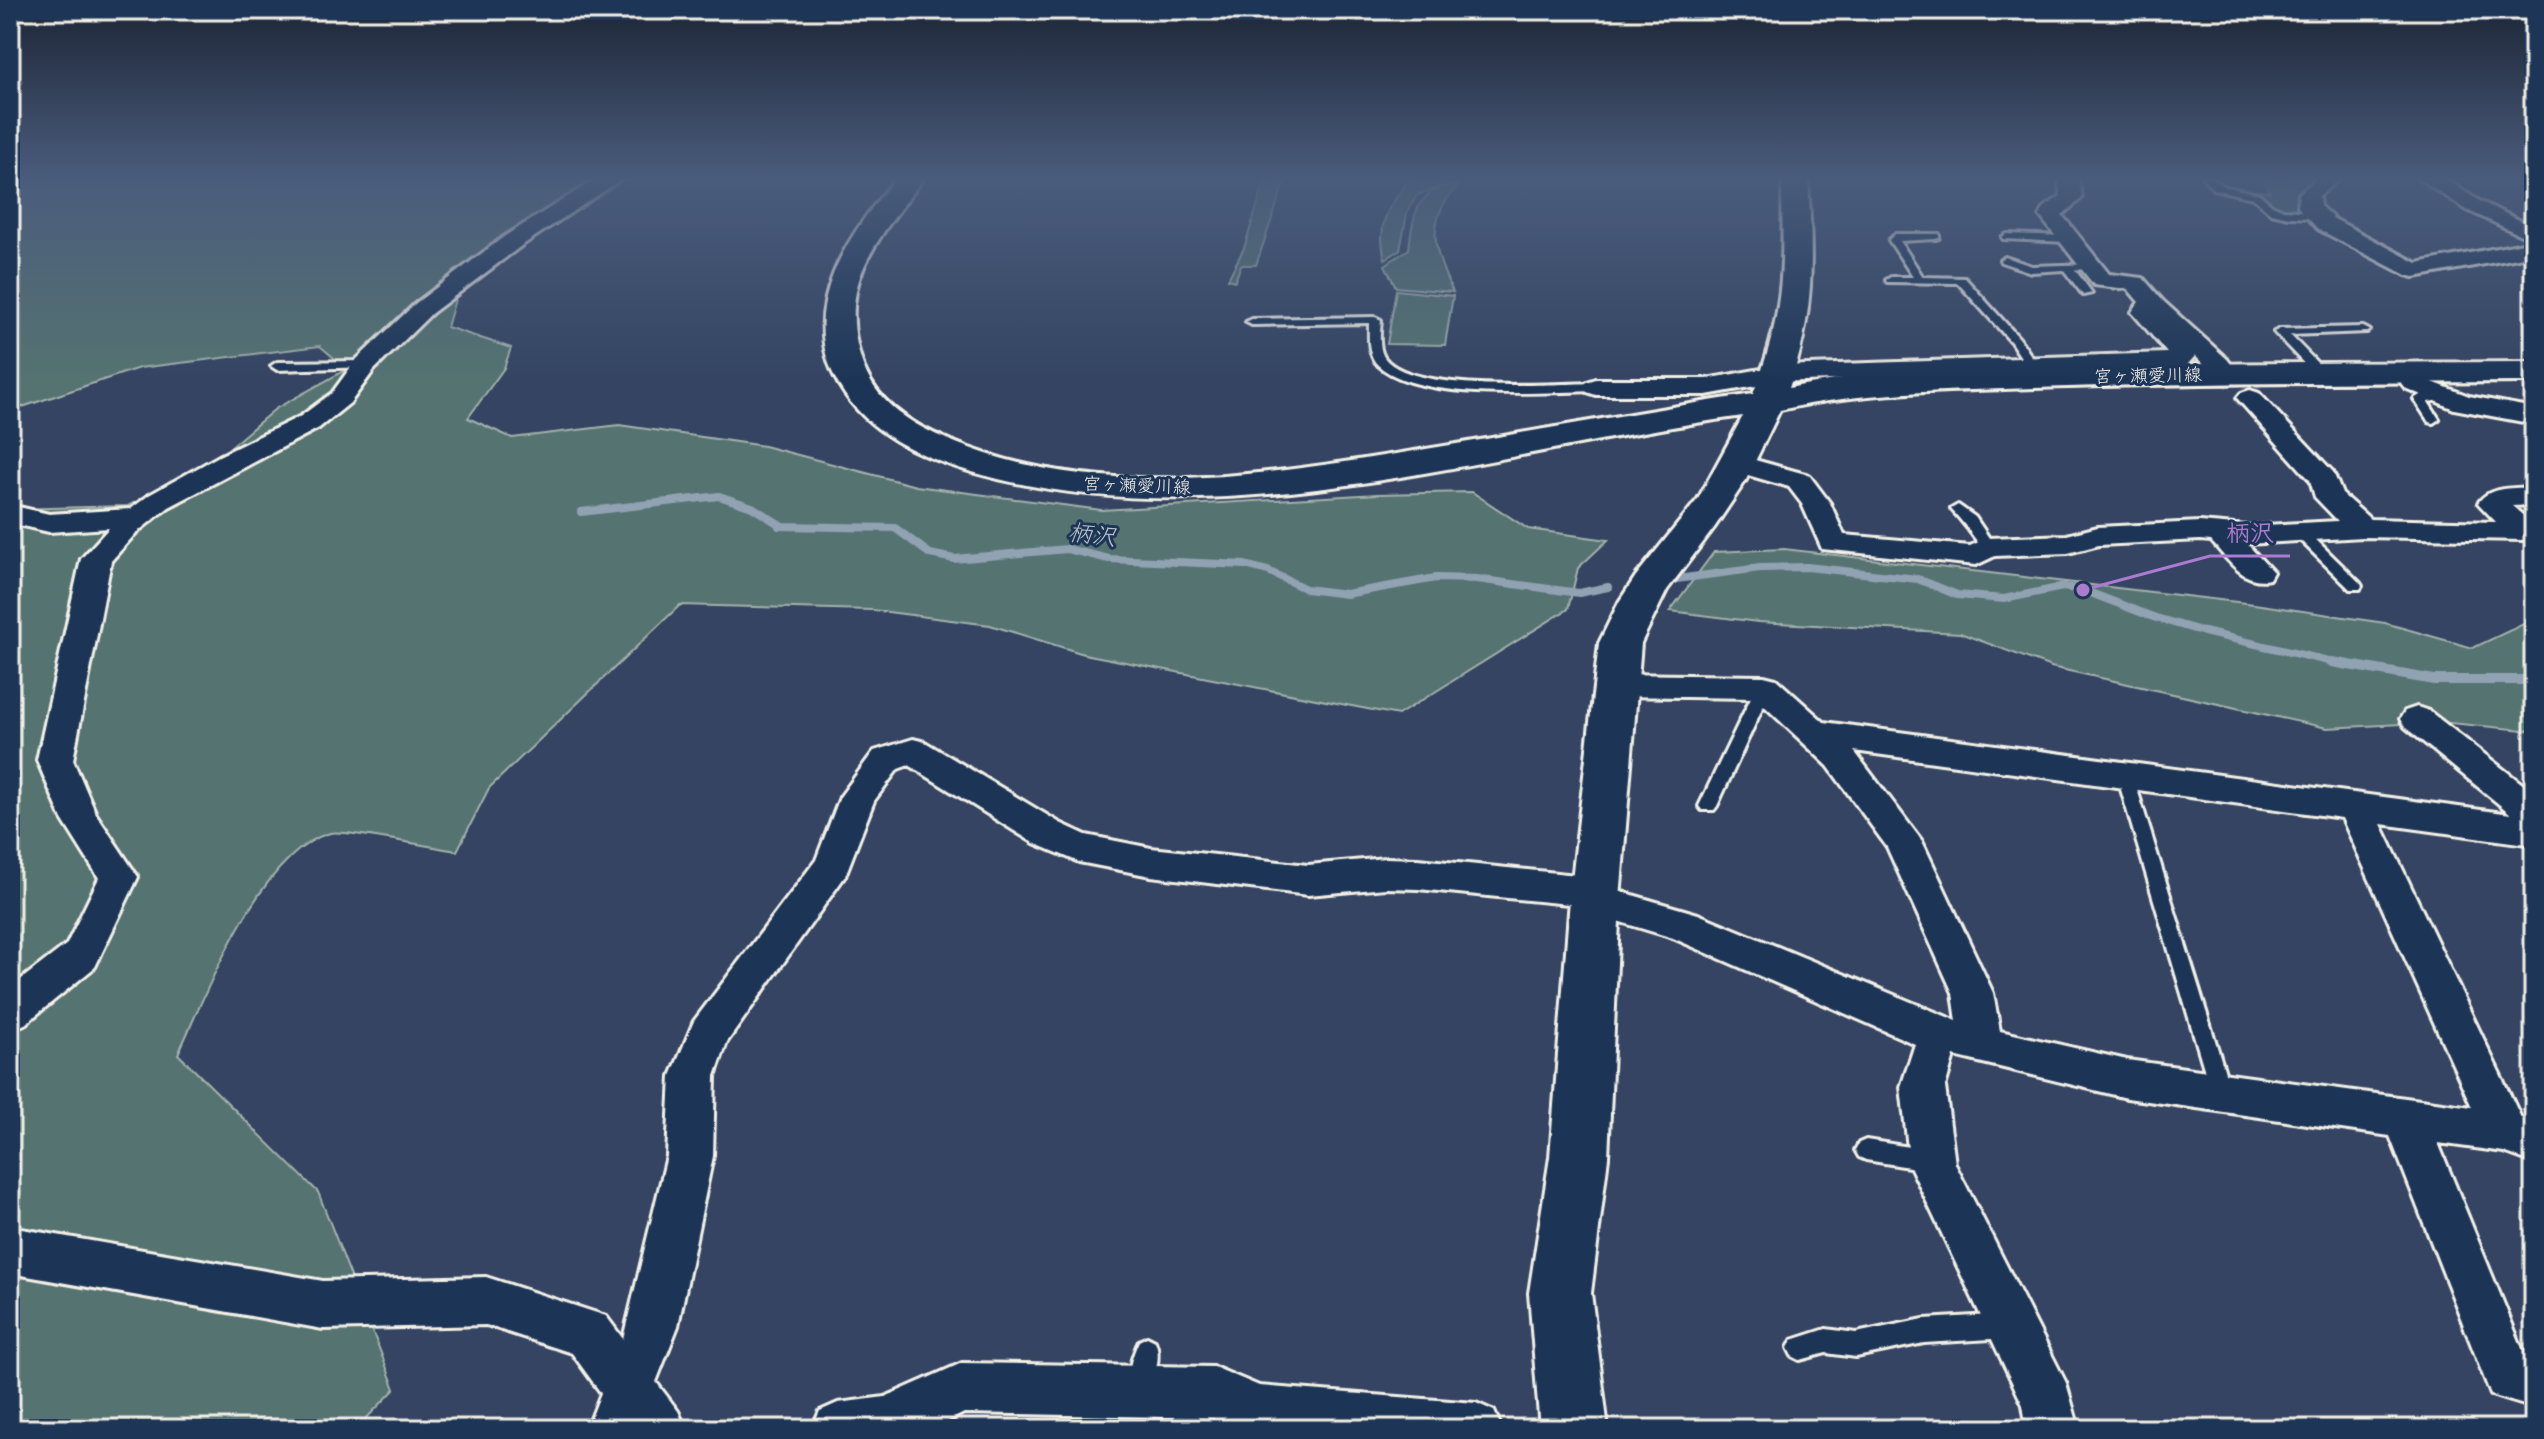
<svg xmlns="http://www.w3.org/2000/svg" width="2544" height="1439" font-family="'Balsamiq Sans','Klee One',sans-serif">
  <rect width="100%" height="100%" fill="#344462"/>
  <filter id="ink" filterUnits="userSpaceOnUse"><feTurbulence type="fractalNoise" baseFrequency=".0125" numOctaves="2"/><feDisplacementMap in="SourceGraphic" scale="16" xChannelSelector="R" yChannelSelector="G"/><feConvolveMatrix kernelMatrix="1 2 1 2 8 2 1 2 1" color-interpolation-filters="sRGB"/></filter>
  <g filter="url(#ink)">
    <g fill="#557371" stroke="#a4b2ac" stroke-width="2">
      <path d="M 10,178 L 595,178 L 466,262 L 447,327 L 511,348 L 504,368 L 468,418 L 512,438 L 619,425 L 764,446 L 916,486 L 1101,510 L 1378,494 L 1472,492 L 1528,529 L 1608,540 L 1578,568 L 1568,609 L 1398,715 L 1084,654 L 990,625 L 872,610 L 680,605 L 489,788 L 457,851 C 435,848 344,829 330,833 C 260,852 207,992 178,1054 L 318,1192 L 395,1389 L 356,1429 L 10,1429 L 10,509 L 128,506 L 216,459 L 275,409 L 347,369 L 320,346 L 139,368 L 10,411 Z"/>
      <polygon points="1266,178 1286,178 1256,265 1241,265 1235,281 1228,279 1244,248"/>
      <path d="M 1411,178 L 1464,178 L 1417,195 L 1407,213 L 1400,250 L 1385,259 C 1376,223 1388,206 1411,178 Z"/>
      <polygon points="2263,178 2323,178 2305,210 2272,207 2260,191 2270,192"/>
      <path d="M 1458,186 C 1424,220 1434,254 1453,292 L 1396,287 L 1385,265 L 1409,249 C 1412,217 1418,184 1458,186 Z"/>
      <polygon points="1396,290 1453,296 1445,345 1387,344"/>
      <polygon points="1784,549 2254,604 2385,623 2473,648 2534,619 2534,731 2439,722 2327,728 2051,667 1960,633 1758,622 1670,611 1714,552"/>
    </g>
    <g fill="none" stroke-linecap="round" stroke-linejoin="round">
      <g stroke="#91a2b3" stroke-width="8">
        <polyline points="581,512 719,496 752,507 782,526 779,526 895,528 930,554 954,559 1067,549 1109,559 1245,565 1268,571 1306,589 1346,594 1436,578 1477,579 1579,593 1608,587"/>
        <polyline points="1669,580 1760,568 1807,567 1918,579 1957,595 2004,599 2063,587 2083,590 2153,617 2204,632 2341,664"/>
      </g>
      <polyline stroke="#91a2b3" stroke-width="10" points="2332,662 2434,680 2534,680"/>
      <polyline stroke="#515e76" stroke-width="23" stroke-dasharray="23 11" stroke-linecap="butt" points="2218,364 2246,393"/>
      <polyline stroke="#515e76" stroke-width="29" stroke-dasharray="29 14" stroke-linecap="butt" points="2244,391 2250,398"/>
      <defs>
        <g id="lane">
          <polygon points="2203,178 2212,178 2226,187 2259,194 2272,205 2283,210 2314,212 2319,215 2314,218 2289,217 2271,213 2253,198 2213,189"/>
          <polygon points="1895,234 1939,234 1939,238 1935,239 1900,241 1923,277 1965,278 2019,338 2036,363 2034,365 2026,365 2011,342 1958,283 1887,282 1886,280 1891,277 1913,277 1889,240"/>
          <polygon points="2007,234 2068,236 2073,239 2068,242 2003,239 2002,237"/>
          <polygon points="2005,257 2032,266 2094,264 2094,268 2075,270 2092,293 2083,295 2064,270 2031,272 2001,262 2000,260"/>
          <path d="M 1375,317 L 1381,320 C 1380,331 1378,347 1384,357 C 1409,394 1554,384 1596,383 L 1602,387 L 1596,391 C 1543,392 1418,402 1378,365 C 1367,354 1369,337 1369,323 L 1252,325 L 1246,322 L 1252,319 Z"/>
          <polygon points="2363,327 2369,330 2367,332 2290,335 2325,371 2327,374 2321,378 2317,377 2274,332 2280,329"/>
          <polygon points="365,361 369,363 369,367 277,370 271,366 277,362"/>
          <polygon points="2442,392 2448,396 2446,399 2428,402 2439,419 2433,423 2429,422 2414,399 2420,395"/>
          <path d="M 1958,505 L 1975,517 L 1995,547 L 1993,550 L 1983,550 C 1973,535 1963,522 1951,509 Z"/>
          <polygon points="2300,528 2305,529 2360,583 2362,586 2360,589 2350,589 2295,535 2293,532"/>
          <polygon points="1764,682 1772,687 1717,806 1714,810 1702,810 1699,806 1756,687"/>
          <polygon points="2125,770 2131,772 2133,776 2231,1092 2228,1098 2221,1101 2214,1098 2211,1092 2117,776 2119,772"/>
          <polygon points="1866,1140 1928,1150 1936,1153 1939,1160 1936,1167 1928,1170 1866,1160 1859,1157 1855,1150 1859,1143"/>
          <polygon points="2008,1314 2016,1318 2020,1326 2016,1334 2008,1338 1924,1343 1856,1357 1826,1353 1800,1360 1792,1356 1788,1348 1792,1340 1826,1329 1856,1333 1924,1319"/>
          <path d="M 1147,1337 L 1155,1341 C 1162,1356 1154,1380 1147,1395 L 1139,1399 L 1131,1395 C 1124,1380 1132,1356 1139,1341 Z"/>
        </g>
        <g id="street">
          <polygon points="598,178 623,178 521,246 432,313 374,370 350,403 319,428 169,507 136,533 111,561 73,760 96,814 138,877 95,967 25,1024 10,1030 10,988 67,944 99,878 62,819 37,760 81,559 109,528 49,532 10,523 10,505 49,514 131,509 149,495 219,456 301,416 332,393 356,360 416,303 505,236"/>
          <polygon points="2058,178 2078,178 2082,198 2062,215 2109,274 2143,278 2163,301 2227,359 2231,364 2227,369 2209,369 2195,356 2187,365 2178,367 1778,382 1706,395 1596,395 1587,392 1583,387 1587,382 1596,379 1706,379 1778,366 2167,353 2132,312 2139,302 2128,289 2094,285 2040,216 2045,207 2061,196"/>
          <polygon points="2317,178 2340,178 2319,196 2320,206 2334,219 2417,263 2534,241 2467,210 2418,178 2443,178 2481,202 2534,227 2534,255 2414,277 2406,275 2318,229 2298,207 2299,194"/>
          <polygon points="2414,375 2469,396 2534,408 2534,424 2454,409 2405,388 2401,383 2405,378"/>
          <path d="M 2250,390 L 2259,393 L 2333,472 L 2342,494 L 2370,519 L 2496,522 L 2478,503 C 2490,485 2514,489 2534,487 L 2534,505 L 2512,506 L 2534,525 L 2534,537 L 2524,540 L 2362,537 L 2247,544 L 2273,572 L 2269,579 C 2243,585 2227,558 2211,541 L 2200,540 L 2099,545 L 2068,553 L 1995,556 L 1976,565 L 1822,549 L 1802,504 L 1789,487 L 1727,469 L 1723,463 L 1727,457 L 1737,455 L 1809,475 L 1830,503 L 1844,535 L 1970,546 L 1988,538 L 2067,535 L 2098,527 L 2200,522 L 2247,526 L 2338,521 L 2315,497 L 2310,480 L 2237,398 L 2241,393 Z"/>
          <path d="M 1614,674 L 1764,676 L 1776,679 L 1824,722 L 2511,814 L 2405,727 L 2400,719 L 2405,711 L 2417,707 L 2429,711 L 2534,793 L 2534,845 L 2381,824 L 2521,1118 L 2534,1123 L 2534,1163 L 2504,1152 L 2438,1143 L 2525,1356 L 2534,1358 L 2534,1408 L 2491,1395 L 2390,1136 L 2127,1098 L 1954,1056 L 1945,1087 L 1955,1164 L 2066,1383 L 2079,1429 L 2027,1429 L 2023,1405 L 1910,1166 L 1901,1087 L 1915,1044 L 1673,938 L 1581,910 L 1579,905 L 1418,889 L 1386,888 L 1308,895 L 1151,876 L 1079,862 L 1034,843 L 909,765 L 898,769 L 874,801 L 845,876 L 727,1042 L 715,1076 L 713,1156 L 678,1326 L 656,1382 L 678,1411 L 686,1429 L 587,1429 L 601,1393 L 572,1353 L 486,1325 L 323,1329 L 10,1273 L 10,1227 L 323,1281 L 486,1277 L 606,1316 L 623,1339 L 667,1156 L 671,1076 L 694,1021 L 816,860 L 840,797 L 874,751 L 913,739 L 925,742 L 1060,823 L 1086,835 L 1151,848 L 1308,865 L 1386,858 L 1418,859 L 1597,877 L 1611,881 L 1615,890 L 1698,914 L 1957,1021 L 1953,993 L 1887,847 L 1828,766 L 1756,698 L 1614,696 L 1602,693 L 1597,685 L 1602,677 ZM 1854,751 L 2342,818 L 2472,1107 L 2127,1060 L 2000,1031 L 1993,993 L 1922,841 Z"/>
          <polygon points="962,1363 1214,1367 1259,1386 1476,1403 1494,1411 1502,1429 1237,1429 1213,1418 964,1413 932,1429 812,1429 820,1411 838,1403 885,1397"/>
        </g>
        <path id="secondary" d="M 896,178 L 923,178 C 902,209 878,234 863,269 C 849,302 852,336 864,368 C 879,405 914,426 949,440 C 1097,503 1267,475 1420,450 C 1531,432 1641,411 1753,394 C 1786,311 1783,265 1782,178 L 1808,178 C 1812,258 1816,310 1789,388 C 1867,371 1957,371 2036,368 C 2202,362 2368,363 2534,362 L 2534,382 C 2368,383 2201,382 2035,388 C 1951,391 1862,391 1780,410 L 1746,480 L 1714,528 L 1667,590 L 1641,643 L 1620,899 L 1608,1157 L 1591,1293 L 1608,1429 L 1540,1429 L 1529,1293 L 1550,1157 L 1570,899 L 1599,643 L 1619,602 L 1636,576 L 1698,499 L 1743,416 C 1493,450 1221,544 972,472 C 919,456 868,434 839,385 C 795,310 848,235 896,178 Z"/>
      </defs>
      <use href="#lane" stroke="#f4f1e8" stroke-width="6"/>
      <use href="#street" stroke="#f4f1e8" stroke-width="6"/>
      <use href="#secondary" stroke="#f4f1e8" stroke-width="6"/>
      <use href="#lane" fill="#1d3557" fill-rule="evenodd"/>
      <use href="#street" fill="#1d3557" fill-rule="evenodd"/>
      <use href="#secondary" fill="#1d3557" fill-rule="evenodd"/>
    </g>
  </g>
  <linearGradient id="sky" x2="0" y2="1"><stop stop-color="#1d2536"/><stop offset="0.47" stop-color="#4a5c7c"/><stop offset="1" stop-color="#4a5c7c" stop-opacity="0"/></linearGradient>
  <rect width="2544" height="380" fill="url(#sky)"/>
  <g text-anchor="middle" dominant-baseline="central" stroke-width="6" stroke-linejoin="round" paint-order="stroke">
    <g font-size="18" fill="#f4f1e8" stroke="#1d3557">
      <text transform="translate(2148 376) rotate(-1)">宮ヶ瀬愛川線</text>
      <text transform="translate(1137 486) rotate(2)">宮ヶ瀬愛川線</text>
    </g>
    <g font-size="24" font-style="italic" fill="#bac3c9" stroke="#1d3557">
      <text transform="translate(1092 535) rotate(7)">柄沢</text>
    </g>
  </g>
  <path fill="none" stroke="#ab7bcf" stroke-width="3" d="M2083 590L2210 556H2290"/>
  <circle fill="#ab7bcf" stroke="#1d3557" stroke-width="3" cx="2083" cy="590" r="8"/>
  <g font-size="24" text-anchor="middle" font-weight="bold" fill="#ab7bcf" stroke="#1d3557" stroke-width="6" stroke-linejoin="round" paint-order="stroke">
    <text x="2250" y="541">柄沢</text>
  </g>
  <rect width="2544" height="1439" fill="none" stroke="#1d3557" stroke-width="40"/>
  <rect x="20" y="20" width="2504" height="1399" fill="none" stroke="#f4f1e8" stroke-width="3" filter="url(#ink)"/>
</svg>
